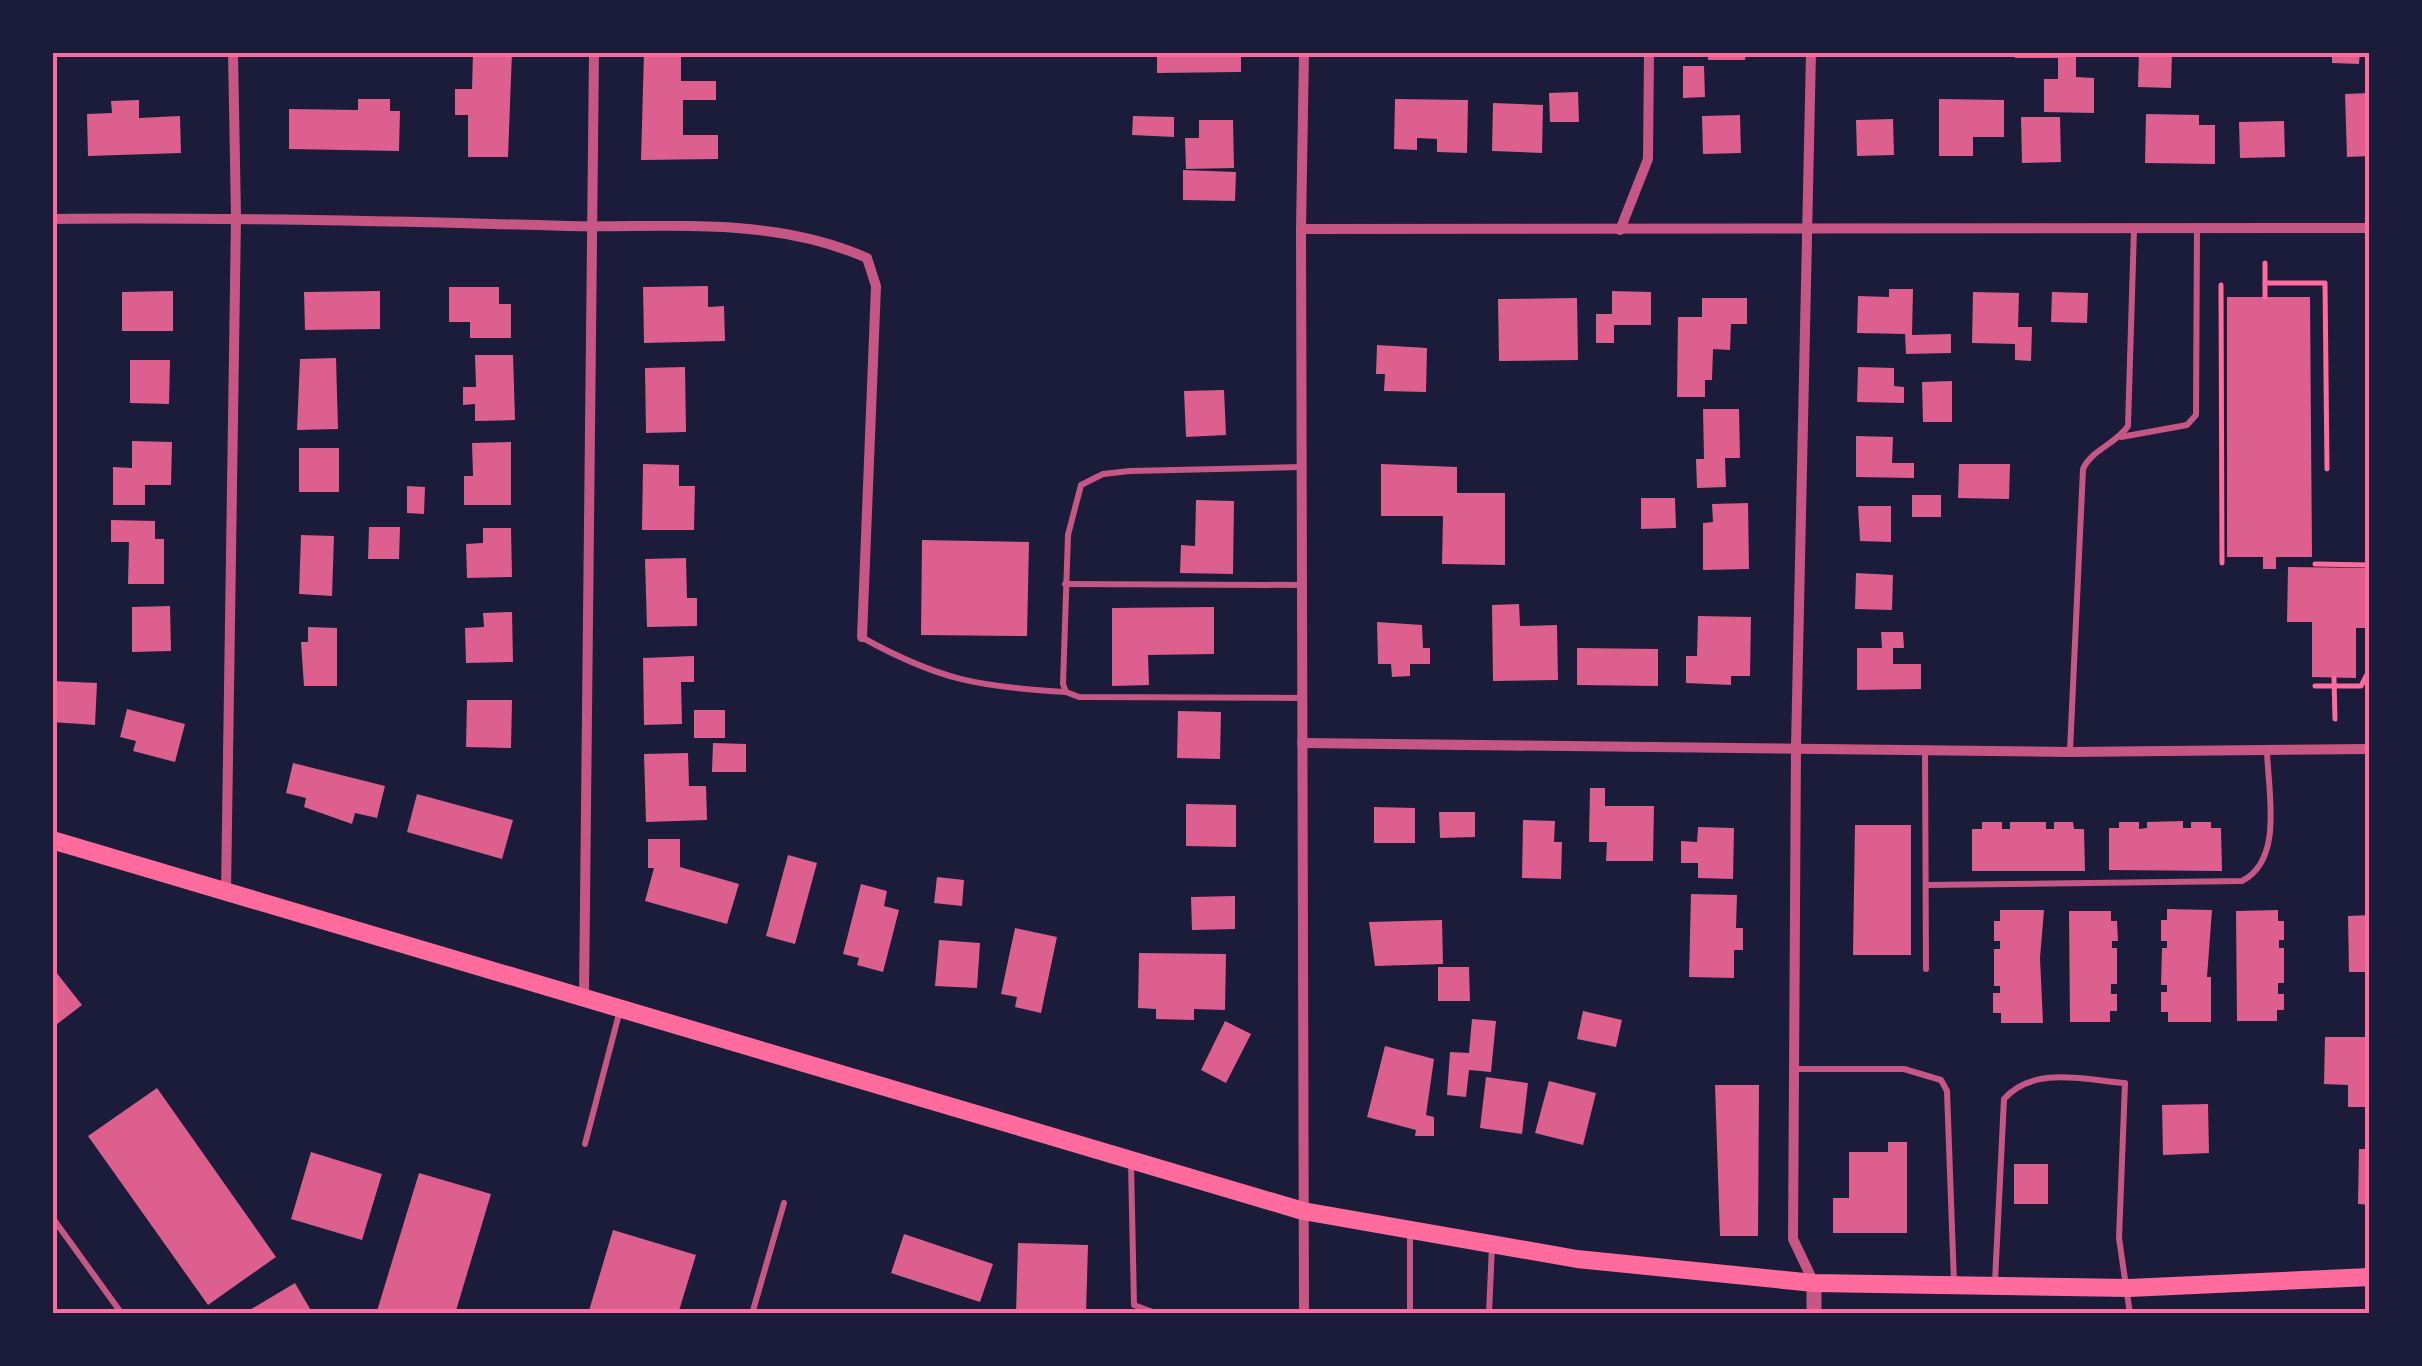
<svg xmlns="http://www.w3.org/2000/svg" width="2422" height="1366" font-family="'Source Serif 4',serif">
  <rect width="100%" height="100%" fill="#1b1b3a"/>
  <g fill="#dd5f8e">
    <polygon points="473,52 512,52 508,157 468,157 468,115 455,115 455,89 472,89"/>
    <polygon points="644,52 681,52 681,81 716,81 716,100 683,100 683,135 718,135 718,159 641,160"/>
    <polygon points="1157,52 1241,52 1241,72 1157,73"/>
    <polygon points="1708,52 1746,52 1745,60 1708,60"/>
    <polygon points="2015,52 2076,52 2076,77 2094,78 2094,113 2044,112 2044,79 2058,79 2058,58 2015,58"/>
    <polygon points="2139,52 2172,52 2171,88 2138,87"/>
    <polygon points="2332,52 2360,52 2359,64 2332,63"/>
    <polygon points="1683,66 1704,66 1705,97 1683,98"/>
    <polygon points="1578,92 1579,122 1550,122 1549,93"/>
    <polygon points="2370,93 2370,156 2347,157 2345,94"/>
    <polygon points="358,99 390,99 390,111 400,111 399,151 289,149 289,109 358,110"/>
    <polygon points="1395,99 1468,100 1467,153 1437,152 1437,139 1417,138 1417,150 1394,149"/>
    <polygon points="1939,99 2004,100 2004,137 1973,137 1973,156 1939,156"/>
    <polygon points="139,100 139,118 180,116 181,153 88,156 87,114 112,113 111,101"/>
    <polygon points="1493,103 1543,105 1542,153 1492,151"/>
    <polygon points="2146,114 2199,115 2199,125 2215,125 2215,164 2145,163"/>
    <polygon points="1740,115 1741,153 1703,154 1702,116"/>
    <polygon points="1133,116 1174,117 1174,137 1132,135"/>
    <polygon points="2021,117 2060,117 2061,162 2022,163"/>
    <polygon points="1893,119 1894,155 1857,156 1856,120"/>
    <polygon points="1199,120 1233,120 1234,168 1186,169 1185,138 1199,138"/>
    <polygon points="2284,121 2285,157 2240,158 2239,122"/>
    <polygon points="1183,170 1236,172 1235,201 1183,200"/>
    <polygon points="708,286 708,307 724,306 725,341 644,343 643,287"/>
    <polygon points="449,287 499,287 499,304 511,304 511,338 470,338 470,322 449,322"/>
    <polygon points="1889,289 1913,289 1912,335 1951,334 1951,353 1906,354 1905,334 1857,333 1858,296 1889,297"/>
    <polygon points="173,291 173,331 122,331 122,292"/>
    <polygon points="380,291 380,329 305,330 304,292"/>
    <polygon points="1612,291 1651,292 1651,325 1614,325 1614,343 1596,343 1596,314 1612,314"/>
    <polygon points="1973,292 2019,293 2018,327 2032,327 2031,361 2015,360 2015,344 1972,343"/>
    <polygon points="2052,292 2088,293 2087,323 2051,322"/>
    <polygon points="2227,297 2310,297 2312,557 2276,557 2276,569 2263,569 2263,557 2227,557"/>
    <polygon points="1577,298 1578,360 1499,361 1498,299"/>
    <polygon points="1702,298 1747,298 1747,324 1731,324 1730,350 1713,349 1712,380 1705,380 1705,397 1677,397 1678,317 1702,317"/>
    <polygon points="1377,345 1427,348 1426,392 1384,391 1385,374 1376,374"/>
    <polygon points="475,355 513,355 515,420 475,421 475,404 463,405 463,387 476,387"/>
    <polygon points="336,358 338,429 297,430 300,359"/>
    <polygon points="130,360 170,360 169,404 130,403"/>
    <polygon points="685,367 686,432 646,433 645,368"/>
    <polygon points="1858,367 1894,368 1894,386 1904,387 1904,403 1857,402"/>
    <polygon points="1952,381 1952,422 1923,422 1922,382"/>
    <polygon points="1224,390 1226,435 1186,437 1184,391"/>
    <polygon points="1703,409 1739,409 1740,458 1725,458 1726,487 1697,488 1696,459 1704,459"/>
    <polygon points="1856,436 1893,437 1892,463 1914,463 1914,478 1856,477"/>
    <polygon points="132,441 172,442 171,485 145,485 145,505 113,505 113,467 132,468"/>
    <polygon points="511,442 511,505 464,505 464,476 473,476 472,443"/>
    <rect x="299" y="448" width="40" height="44"/>
    <polygon points="643,464 679,465 679,486 695,486 694,530 642,530"/>
    <polygon points="1381,464 1457,467 1457,493 1505,493 1505,565 1442,564 1443,516 1381,516"/>
    <polygon points="1959,464 2010,464 2009,499 1958,498"/>
    <polygon points="407,486 425,487 424,514 407,513"/>
    <rect x="1912" y="495" width="29" height="22"/>
    <polygon points="1641,498 1675,498 1676,528 1641,529"/>
    <polygon points="1196,500 1234,501 1233,574 1180,573 1181,545 1195,546"/>
    <polygon points="1748,503 1749,569 1703,570 1703,523 1713,522 1712,504"/>
    <polygon points="1858,506 1891,506 1891,542 1860,541"/>
    <polygon points="111,520 155,521 155,539 164,539 164,584 128,584 129,542 111,542"/>
    <polygon points="369,527 400,527 399,559 368,559"/>
    <polygon points="483,528 511,528 512,577 467,578 466,544 483,543"/>
    <polygon points="301,535 334,536 332,596 299,594"/>
    <polygon points="922,540 1029,542 1027,636 921,635"/>
    <polygon points="686,558 687,598 697,598 697,626 647,627 645,559"/>
    <polygon points="2288,567 2370,568 2370,628 2356,628 2356,678 2312,677 2312,622 2287,622"/>
    <polygon points="1856,573 1893,575 1892,610 1855,609"/>
    <polygon points="1519,604 1520,626 1557,625 1558,680 1493,681 1492,605"/>
    <polygon points="170,606 171,651 132,652 132,607"/>
    <polygon points="1214,607 1214,654 1148,655 1149,685 1112,686 1112,608"/>
    <polygon points="512,612 513,662 466,663 465,628 484,627 483,613"/>
    <polygon points="1698,616 1751,617 1750,676 1731,676 1731,685 1686,683 1686,656 1697,656"/>
    <polygon points="1377,622 1422,625 1423,648 1430,648 1430,664 1410,664 1410,676 1392,677 1391,664 1378,664"/>
    <polygon points="308,627 337,628 337,686 304,686 301,642 308,642"/>
    <polygon points="1881,632 1903,632 1904,648 1893,648 1893,664 1921,664 1921,689 1857,690 1857,648 1882,648"/>
    <polygon points="1577,648 1658,649 1658,686 1577,685"/>
    <polygon points="694,656 694,682 681,682 682,724 644,725 643,658"/>
    <polygon points="52,681 97,683 95,725 52,722"/>
    <polygon points="467,700 512,700 511,748 466,747"/>
    <polygon points="127,709 185,724 175,762 133,751 136,741 120,737"/>
    <rect x="694" y="710" width="31" height="28"/>
    <polygon points="1178,711 1221,712 1220,759 1177,758"/>
    <polygon points="713,743 746,744 746,772 712,772"/>
    <polygon points="688,753 689,786 706,786 707,820 646,822 644,754"/>
    <polygon points="293,763 385,786 377,818 355,813 352,824 304,807 306,798 286,793"/>
    <polygon points="1590,788 1605,788 1605,806 1654,806 1653,861 1606,861 1607,842 1589,842"/>
    <polygon points="417,794 513,820 502,859 407,832"/>
    <polygon points="1186,804 1236,805 1236,847 1186,846"/>
    <polygon points="1374,807 1415,808 1415,843 1374,843"/>
    <polygon points="1439,812 1475,812 1475,837 1440,838"/>
    <polygon points="1523,820 1555,821 1554,842 1562,842 1561,879 1522,878"/>
    <polygon points="2183,821 2183,828 2191,828 2191,822 2211,822 2211,828 2221,828 2222,871 2109,870 2109,828 2119,828 2119,822 2139,822 2139,829 2147,828 2147,822"/>
    <polygon points="1982,822 2002,822 2002,829 2010,829 2010,822 2046,822 2046,829 2054,829 2054,822 2073,822 2074,829 2084,829 2085,871 1972,871 1972,829 1982,829"/>
    <polygon points="1855,825 1911,825 1911,955 1853,955"/>
    <polygon points="1698,827 1734,828 1733,879 1698,878 1698,863 1681,863 1681,841 1697,842"/>
    <polygon points="648,839 680,839 680,867 739,884 727,924 645,901 654,868 648,868"/>
    <polygon points="788,855 817,863 795,944 766,936"/>
    <polygon points="937,877 964,880 962,906 934,903"/>
    <polygon points="861,884 887,891 884,906 899,910 883,972 857,965 859,958 843,954"/>
    <polygon points="1691,894 1737,895 1736,928 1743,928 1743,950 1734,950 1734,978 1689,977"/>
    <polygon points="1235,896 1235,929 1192,930 1191,897"/>
    <polygon points="2167,909 2212,910 2207,977 2211,977 2211,1022 2168,1022 2168,1012 2161,1012 2161,992 2167,992 2167,985 2161,985 2162,948 2167,948 2167,941 2161,941 2161,920 2167,920"/>
    <polygon points="2000,910 2044,910 2040,958 2043,1023 2001,1023 2001,1013 1993,1013 1993,993 2000,993 2000,986 1994,986 1994,949 2000,949 2000,941 1994,941 1994,921 2000,921"/>
    <polygon points="2278,910 2278,921 2284,921 2284,940 2279,940 2279,948 2284,948 2284,983 2278,983 2278,994 2284,994 2284,1010 2277,1010 2277,1021 2237,1021 2236,911"/>
    <polygon points="2069,911 2111,911 2111,921 2117,921 2118,941 2112,941 2112,948 2117,948 2117,984 2111,984 2111,994 2117,994 2117,1011 2110,1011 2110,1022 2070,1022"/>
    <polygon points="2370,915 2370,972 2349,972 2348,916"/>
    <polygon points="1442,920 1443,964 1375,966 1369,922"/>
    <polygon points="1015,928 1057,937 1041,1013 1015,1007 1017,997 1001,994"/>
    <polygon points="939,940 980,943 977,988 935,986"/>
    <polygon points="1139,953 1226,954 1225,1010 1194,1009 1194,1020 1156,1019 1156,1009 1138,1008"/>
    <polygon points="52,967 82,1005 52,1028"/>
    <polygon points="1438,967 1469,967 1470,1001 1438,1001"/>
    <polygon points="1583,1011 1622,1020 1616,1047 1577,1039"/>
    <polygon points="1472,1019 1496,1021 1491,1072 1469,1070 1466,1097 1447,1095 1450,1052 1469,1053"/>
    <polygon points="1225,1021 1251,1034 1226,1083 1201,1070"/>
    <polygon points="2325,1037 2370,1037 2370,1107 2348,1107 2348,1085 2324,1084"/>
    <polygon points="1385,1046 1434,1059 1426,1115 1434,1117 1434,1136 1415,1136 1416,1130 1367,1117"/>
    <polygon points="1486,1077 1528,1083 1522,1134 1480,1128"/>
    <polygon points="1549,1081 1596,1093 1583,1145 1535,1133"/>
    <polygon points="1715,1085 1759,1085 1758,1236 1720,1236"/>
    <polygon points="157,1088 276,1257 208,1305 88,1136"/>
    <polygon points="2208,1104 2209,1153 2163,1155 2162,1105"/>
    <polygon points="1888,1142 1907,1142 1907,1233 1833,1233 1833,1198 1849,1198 1849,1152 1888,1152"/>
    <polygon points="2359,1149 2370,1149 2370,1205 2358,1204"/>
    <polygon points="311,1152 382,1174 362,1240 291,1219"/>
    <rect x="2014" y="1164" width="34" height="40"/>
    <polygon points="419,1173 491,1194 455,1314 377,1311"/>
    <polygon points="613,1230 696,1255 678,1314 588,1314"/>
    <polygon points="904,1234 993,1264 980,1302 891,1273"/>
    <polygon points="1018,1243 1088,1245 1086,1314 1016,1314"/>
    <polygon points="295,1283 313,1314 243,1314"/>
  </g>
  <g fill="none" stroke-linecap="round" stroke-linejoin="round">
    <g stroke="#ff6b9d" stroke-width="5">
      <polyline points="2265,283 2325,283 2327,469"/>
      <polyline points="2221,285 2222,563"/>
      <polyline points="2265,297 2265,263"/>
      <polyline points="2315,564 2370,565"/>
      <polyline points="2334,678 2335,719"/>
      <polyline points="2315,686 2361,686 2370,669"/>
    </g>
    <g stroke="#c65784" stroke-width="6">
      <polyline points="2121,437 2187,425 2196,415 2197,228"/>
      <polyline points="1301,467 1130,471 1103,474 1081,485 1068,535 1063,684 1066,692 1079,697 1302,698"/>
      <polyline points="1065,584 1301,585"/>
      <path d="M 863,638 C 939,680 979,687 1066,692"/>
      <polyline points="1925,750 1926,969"/>
      <path d="M 2070,751 L 2083,469 C 2091,450 2116,444 2128,426 L 2134,229"/>
      <path d="M 1927,885 L 2242,881 C 2284,860 2268,791 2267,751"/>
      <polyline points="1795,1069 1904,1069 1941,1080 1947,1091 1954,1283"/>
      <polyline points="585,1144 620,1010"/>
      <polyline points="1131,1163 1134,1305 1158,1314"/>
      <polyline points="52,1217 122,1314"/>
      <path d="M 1995,1282 L 2004,1099 C 2034,1065 2085,1080 2125,1083 L 2119,1238 L 2130,1314"/>
      <polyline points="752,1314 784,1203"/>
      <polyline points="1410,1314 1410,1235"/>
      <polyline points="1489,1314 1492,1245"/>
    </g>
    <g stroke="#c65784" stroke-width="10">
      <polyline points="1811,52 1796,746 1793,1239 1814,1283"/>
      <path d="M 52,219 C 225,217 396,221 568,226 C 670,228 772,216 867,258 L 876,286 L 862,637"/>
      <polyline points="1301,229 2370,228"/>
      <polyline points="1620,230 1648,159 1649,52"/>
      <polyline points="1302,743 2070,752 2370,749"/>
      <polyline points="226,892 236,217 233,52"/>
      <polyline points="584,997 594,52"/>
      <polyline points="1304,1314 1301,229 1304,52"/>
    </g>
    <polyline stroke="#c65784" stroke-width="15" points="1814,1283 1814,1314"/>
    <polyline stroke="#ff6b9d" stroke-width="18" points="52,840 1303,1211 1577,1259 1814,1283 2129,1288 2370,1277"/>
  </g>
  <rect width="2422" height="1366" fill="none" stroke="#1b1b3a" stroke-width="110"/>
  <rect x="55" y="55" width="2312" height="1256" fill="none" stroke="#ff6b9d" stroke-width="4"/>
</svg>
